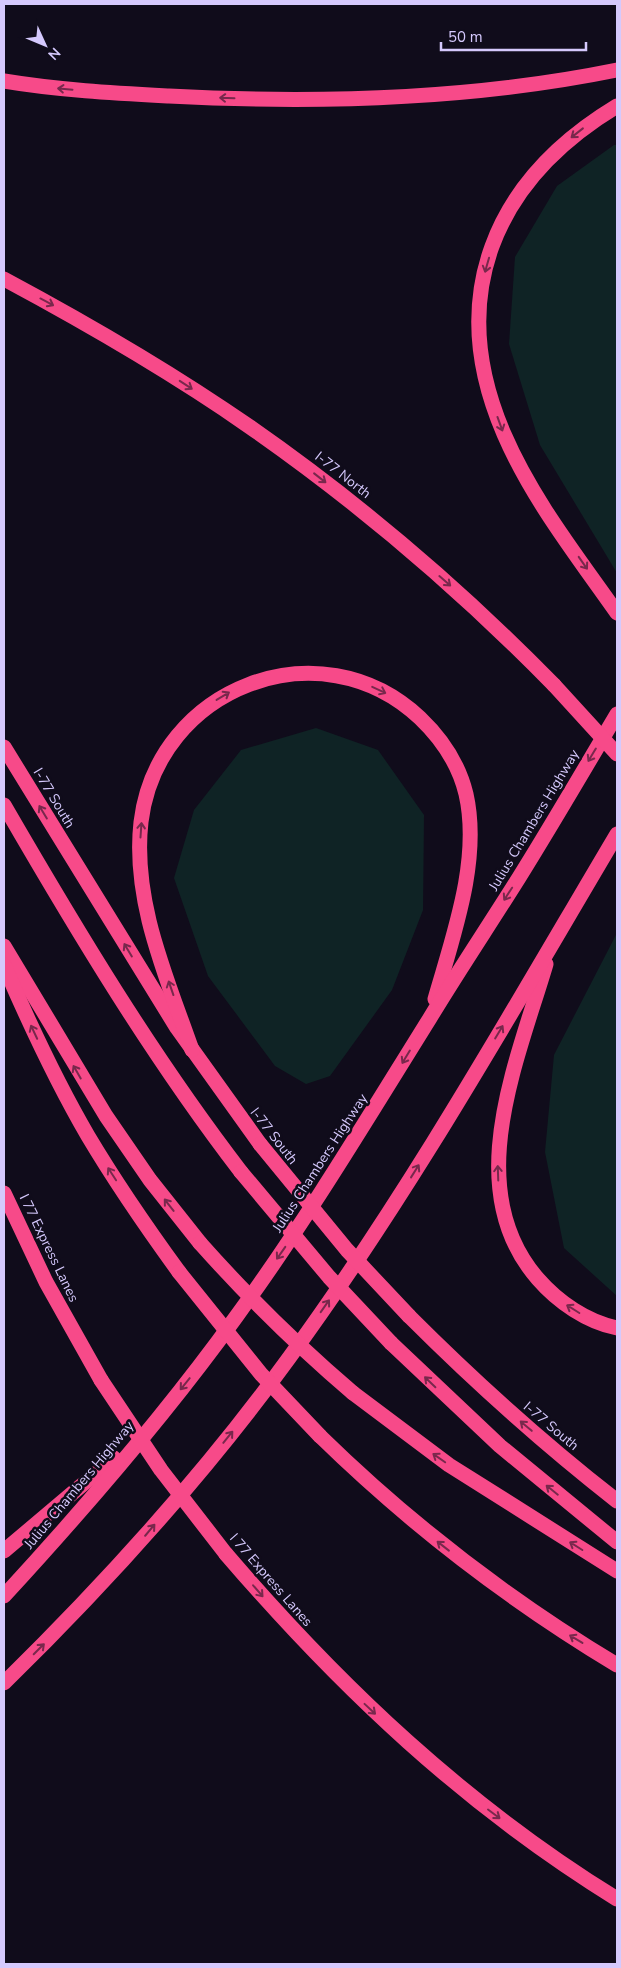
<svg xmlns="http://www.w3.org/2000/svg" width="621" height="1968" font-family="'Nunito Sans',sans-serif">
  <rect width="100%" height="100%" fill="#100c1b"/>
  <g fill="#0f2325">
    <polygon points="614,145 617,145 617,573 540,445 509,344 515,257 557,186"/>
    <polygon points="316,728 378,750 424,815 423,910 392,990 330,1076 306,1084 275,1066 208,976 174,878 194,810 241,750"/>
    <polygon points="617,933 617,1296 564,1248 545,1152 554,1055"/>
  </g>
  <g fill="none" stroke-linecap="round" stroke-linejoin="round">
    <g stroke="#f74a89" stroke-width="15">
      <path d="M 4,81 C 58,90 114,93 169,96 C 319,104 470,100 617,70"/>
      <path d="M 617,106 C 493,181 445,297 504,434 C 532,499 577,556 617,613"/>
      <path d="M 4,279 C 88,324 171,372 250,427 C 359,503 461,590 554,685"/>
      <polyline points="4,747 177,1028 260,1144"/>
      <path d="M 4,805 C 77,931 152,1056 241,1172"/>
      <polyline points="4,946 106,1116 150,1180 200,1243"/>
      <path d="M 546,964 C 517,1062 460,1190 538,1279 C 558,1302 587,1322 617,1328"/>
      <path d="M 4,965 C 29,1023 56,1081 88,1136 C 116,1183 147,1228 179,1272"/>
      <path d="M 192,1050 C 167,978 132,901 141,822 C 157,688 320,624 420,718 C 442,739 459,765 466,794 C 481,860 453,936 435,999"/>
      <polyline points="4,1193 46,1282 101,1380"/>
      <path d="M 409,1316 C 475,1382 544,1444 617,1501"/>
      <polyline points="391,1343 500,1446 617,1542"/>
      <polyline points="353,1393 449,1465 617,1571"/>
      <path d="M 320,1436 C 410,1524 509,1600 617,1665"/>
      <polyline points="4,1551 114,1458"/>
      <path d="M 226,1554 C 342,1689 465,1805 617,1899"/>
      <path d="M 4,1596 C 84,1509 166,1414 236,1317 C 306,1221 367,1119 430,1018 C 459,970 490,924 520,876 C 553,823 585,768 617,714"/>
      <path d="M 4,1683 C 107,1582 204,1475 289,1358 C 411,1191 512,1011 617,834"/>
    </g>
    <g stroke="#f74a89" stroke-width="15">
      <polyline points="554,685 617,754"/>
      <polyline points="260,1144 347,1250 409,1316"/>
      <polyline points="241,1172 329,1277 391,1343"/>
      <path d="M 200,1243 C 248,1297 298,1346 353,1393"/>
      <polyline points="179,1272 261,1374 320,1436"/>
      <polyline points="101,1380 161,1470 226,1554"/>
    </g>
  </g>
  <defs><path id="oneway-shaft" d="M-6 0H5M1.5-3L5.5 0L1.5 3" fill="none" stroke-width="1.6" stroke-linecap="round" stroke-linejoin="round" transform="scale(1.25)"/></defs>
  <g stroke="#78284c">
    <use href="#oneway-shaft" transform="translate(65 89) rotate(-175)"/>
    <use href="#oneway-shaft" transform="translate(227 98) rotate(-178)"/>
    <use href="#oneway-shaft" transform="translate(577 133) rotate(142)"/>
    <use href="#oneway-shaft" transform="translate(487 265) rotate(106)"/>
    <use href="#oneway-shaft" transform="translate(47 302) rotate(28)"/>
    <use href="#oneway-shaft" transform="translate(186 385) rotate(33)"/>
    <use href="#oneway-shaft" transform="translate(500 424) rotate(70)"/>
    <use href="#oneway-shaft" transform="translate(320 478) rotate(38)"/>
    <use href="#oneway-shaft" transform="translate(583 563) rotate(55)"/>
    <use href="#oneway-shaft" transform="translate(445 581) rotate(41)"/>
    <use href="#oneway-shaft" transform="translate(379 690) rotate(25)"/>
    <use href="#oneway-shaft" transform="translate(223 696) rotate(-31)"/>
    <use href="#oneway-shaft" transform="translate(592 755) rotate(121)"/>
    <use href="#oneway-shaft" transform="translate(43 812) rotate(-121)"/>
    <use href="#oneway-shaft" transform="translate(141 830) rotate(-86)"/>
    <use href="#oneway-shaft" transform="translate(508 894) rotate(123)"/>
    <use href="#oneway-shaft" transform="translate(128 950) rotate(-121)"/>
    <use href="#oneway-shaft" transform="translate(171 988) rotate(-109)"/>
    <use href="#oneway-shaft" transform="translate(34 1032) rotate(-115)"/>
    <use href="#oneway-shaft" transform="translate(499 1032) rotate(-59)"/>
    <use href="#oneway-shaft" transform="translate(406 1057) rotate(121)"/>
    <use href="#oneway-shaft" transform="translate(77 1072) rotate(-120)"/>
    <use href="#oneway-shaft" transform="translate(415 1171) rotate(-58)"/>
    <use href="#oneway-shaft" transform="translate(498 1173) rotate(-92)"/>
    <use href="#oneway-shaft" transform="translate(112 1174) rotate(-123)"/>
    <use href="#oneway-shaft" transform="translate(169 1205) rotate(-128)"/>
    <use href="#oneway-shaft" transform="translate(281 1253) rotate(125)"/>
    <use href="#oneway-shaft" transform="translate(325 1306) rotate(-55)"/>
    <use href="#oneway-shaft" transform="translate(573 1309) rotate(-148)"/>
    <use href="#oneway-shaft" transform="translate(430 1382) rotate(-136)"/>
    <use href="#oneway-shaft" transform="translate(185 1384) rotate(129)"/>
    <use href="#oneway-shaft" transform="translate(526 1426) rotate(-140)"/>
    <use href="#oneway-shaft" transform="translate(228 1437) rotate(-51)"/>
    <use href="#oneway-shaft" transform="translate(439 1458) rotate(-145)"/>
    <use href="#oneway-shaft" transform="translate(552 1490) rotate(-141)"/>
    <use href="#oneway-shaft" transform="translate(150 1530) rotate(-50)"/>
    <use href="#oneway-shaft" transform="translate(443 1546) rotate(-142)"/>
    <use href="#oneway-shaft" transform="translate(576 1546) rotate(-148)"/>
    <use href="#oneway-shaft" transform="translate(258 1591) rotate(49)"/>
    <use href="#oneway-shaft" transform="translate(576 1639) rotate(-149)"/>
    <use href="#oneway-shaft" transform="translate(39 1649) rotate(-45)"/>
    <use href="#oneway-shaft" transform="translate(370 1709) rotate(43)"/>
    <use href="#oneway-shaft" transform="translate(494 1814) rotate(37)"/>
  </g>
  <g text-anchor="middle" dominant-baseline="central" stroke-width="5" stroke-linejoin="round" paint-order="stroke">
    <g font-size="14" fill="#d5c9fd" stroke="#100c1b">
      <text transform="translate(343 475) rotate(38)">I-77 North</text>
      <text transform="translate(54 798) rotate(59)">I-77 South</text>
      <text transform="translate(534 820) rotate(-59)">Julius Chambers Highway</text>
      <text transform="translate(274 1136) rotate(52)">I-77 South</text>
      <text transform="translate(320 1163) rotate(-57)">Julius Chambers Highway</text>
      <text transform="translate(49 1248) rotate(64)">I 77 Express Lanes</text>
      <text transform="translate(551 1426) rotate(40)">I-77 South</text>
      <text transform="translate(79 1485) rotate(-50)">Julius Chambers Highway</text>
      <text transform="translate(271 1580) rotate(49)">I 77 Express Lanes</text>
    </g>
  </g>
  <rect width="621" height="1968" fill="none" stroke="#d5c9fd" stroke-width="10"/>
  <g transform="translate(45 45) rotate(134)" stroke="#100c1b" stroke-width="4" paint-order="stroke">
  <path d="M0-4L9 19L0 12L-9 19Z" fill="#d5c9fd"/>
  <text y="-8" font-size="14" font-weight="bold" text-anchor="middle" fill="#d5c9fd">N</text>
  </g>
  <path d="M441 42v8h145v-8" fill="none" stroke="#d5c9fd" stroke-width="2.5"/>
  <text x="448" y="42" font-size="15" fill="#d5c9fd" stroke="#100c1b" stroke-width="4" paint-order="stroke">50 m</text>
</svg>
